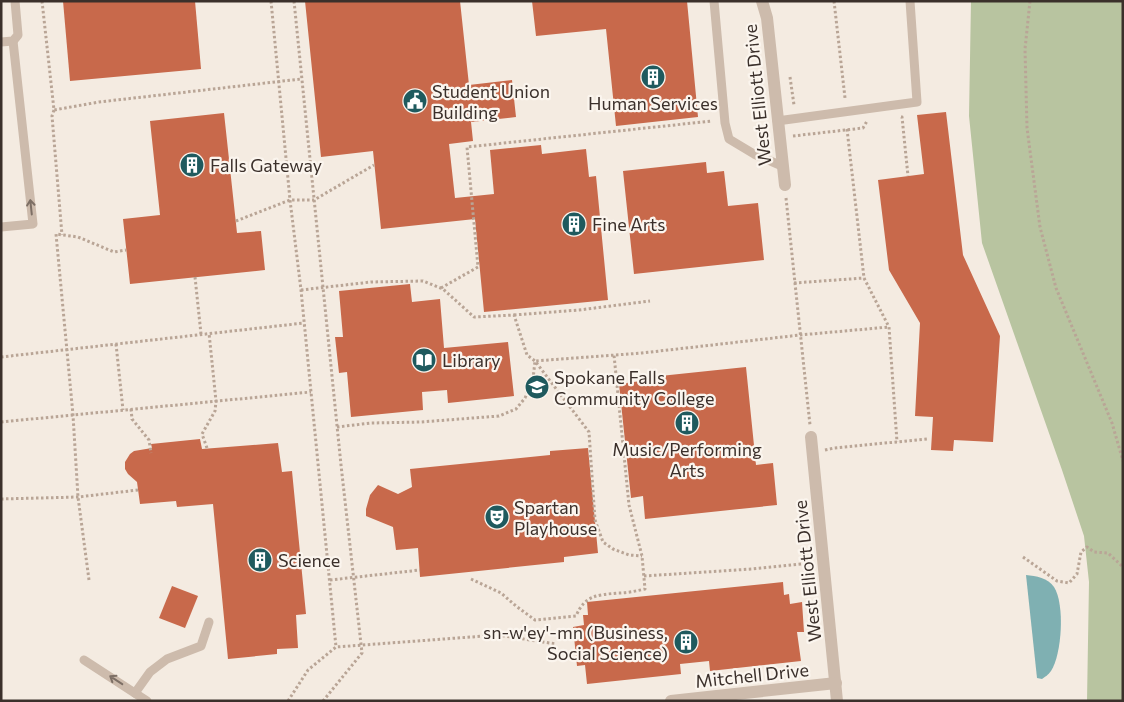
<svg xmlns="http://www.w3.org/2000/svg" width="1124" height="702" font-family="Commissioner,sans-serif">
  <rect width="100%" height="100%" fill="#f4ebe1"/>
  <polygon fill="#b8c4a0" points="971,1 1123,1 1123,701 1087,701 1089,582 1084,536 1062,470 982,243 969,116"/>
  <path fill="#7fb0b2" d="M 1026,575 C 1036,576 1048,578 1054,587 C 1065,604 1062,654 1051,671 C 1049,674 1045,677 1042,679 L 1037,678 Z"/>
  <g fill="#c8694b">
    <polygon points="63,1 195,1 201,69 70,81"/>
    <polygon points="305,1 460,1 469,85 512,80 516,117 471,122 473,141 449,144 455,198 494,194 490,150 541,145 542,154 586,149 589,177 596,176 608,300 484,312 475,219 381,229 373,151 321,157"/>
    <polygon points="532,1 687,1 698,117 616,126 606,29 536,36"/>
    <polygon points="946,112 963,255 1000,336 993,442 954,440 953,451 931,450 933,417 915,416 920,323 889,270 878,180 924,174 917,115"/>
    <polygon points="224,113 237,233 261,231 265,270 130,284 123,219 160,215 150,121"/>
    <polygon points="706,162 707,173 724,171 728,206 758,203 764,260 634,274 623,171"/>
    <polygon points="410,284 412,302 440,299 444,348 508,342 514,396 448,403 447,390 422,392 423,410 351,417 347,372 339,373 335,337 343,337 339,291"/>
    <polygon points="746,367 756,465 773,463 777,505 645,519 643,496 631,498 619,384 641,381 641,378"/>
    <polygon points="200,439 202,449 278,443 282,472 292,471 306,614 296,615 298,648 277,649 277,654 228,659 213,504 177,507 176,501 140,504 137,482 128,474 125,469 125,462 130,454 134,451 152,448 151,444"/>
    <polygon points="588,448 598,553 564,557 564,562 420,577 418,548 396,550 393,527 366,516 366,509 370,495 378,485 398,494 412,487 410,469 550,455 550,451"/>
    <polygon points="783,582 784,595 789,594 790,604 802,602 804,632 797,632 801,661 710,671 709,661 680,664 681,674 587,684 585,665 577,666 573,627 584,625 583,615 588,615 587,602"/>
    <polygon points="172,586 198,596 185,628 159,618"/>
  </g>
  <g fill="none" stroke-linecap="round" stroke-linejoin="round">
    <g stroke="#b9a596" stroke-width="3" stroke-dasharray="2.5 2.5" stroke-linecap="butt">
      <polyline points="42,1 54,110 99,102 301,79"/>
      <polyline points="271,1 290,200 301,290 336,647"/>
      <polyline points="294,1 341,465 362,653 323,701"/>
      <polyline points="834,1 845,98"/>
      <polyline points="1030,1 1025,49 1027,128 1040,227 1056,288 1112,423 1123,461"/>
      <polyline points="790,77 794,105"/>
      <polyline points="54,110 52,116 62,235"/>
      <polyline points="901,117 902,117 908,176"/>
      <polyline points="847,129 864,278 889,327 897,442"/>
      <polyline points="793,136 863,128 867,121"/>
      <polyline points="786,198 810,425"/>
      <polyline points="236,221 290,200 314,200 374,165"/>
      <polyline points="195,277 201,334"/>
      <polyline points="794,283 864,278"/>
      <polyline points="441,288 478,267 467,147 712,121"/>
      <polyline points="301,290 371,282 423,281 443,289 474,317 514,315 527,355 535,361 589,432 595,520 603,542 613,549 629,555 642,556"/>
      <polyline points="514,315 579,310 650,301"/>
      <polyline points="116,344 123,410"/>
      <polyline points="1,357 304,323"/>
      <polyline points="131,409 132,419 149,440 151,453"/>
      <polyline points="1,422 311,392"/>
      <polyline points="337,427 371,423 421,422 499,416 516,409 525,398 533,379 535,361 642,353 800,335 889,327"/>
      <polyline points="207,448 202,434 215,411 216,401 209,333"/>
      <polyline points="825,450 834,448 927,439"/>
      <polyline points="1,499 78,497 138,490"/>
      <polyline points="1023,557 1057,581 1069,583 1077,574 1081,552 1087,547 1094,552 1108,553 1123,567"/>
      <polyline points="644,576 752,569 811,563"/>
      <path d="M 471,579 L 501,593 L 516,606 L 535,620 L 576,616 C 585,595 597,595 618,593 C 627,593 636,591 645,589 L 642,556 L 629,505 L 614,355"/>
      <polyline points="89,580 78,497 73,415 56,234 78,237 114,252 126,250"/>
      <polyline points="330,580 420,570"/>
      <polyline points="288,701 308,670 336,647 498,635 556,644"/>
    </g>
    <g stroke="#cdbbac" stroke-width="9">
      <polyline points="714,1 725,123 729,139 754,154 782,166"/>
      <polyline points="1,42 13,41 18,35 15,1"/>
      <polyline points="777,121 917,102 910,1"/>
      <polyline points="1,227 33,224 13,41"/>
      <polyline points="84,660 147,701"/>
      <polyline points="135,693 150,672 167,659 201,646 209,622"/>
    </g>
    <g stroke="#cdbbac" stroke-width="12">
      <polyline points="762,1 767,18 785,185"/>
      <polyline points="811,437 837,701"/>
      <polyline points="671,701 836,683"/>
    </g>
  </g>
  <defs><path id="oneway-shaft" d="M-6 0H5M1.5-3L5.5 0L1.5 3" fill="none" stroke-width="1.6" stroke-linecap="round" stroke-linejoin="round" transform="scale(1.25)"/></defs>
  <g stroke="#7d6f65">
    <use href="#oneway-shaft" transform="translate(31 207) rotate(-96)"/>
    <use href="#oneway-shaft" transform="translate(116 680) rotate(-147)"/>
  </g>
  <defs>
    <symbol id="building-disc" viewBox="-11 -11 22 22"><circle r="9.5" fill="#1f5a5e" stroke="#fbf5ee"/><path d="M-4-6H4V6H1V3H-1V6H-4ZM-2.5-4.3h1.7v1.8h-1.7ZM.8-4.3h1.7v1.8H.8ZM-2.5-1h1.7V.8h-1.7ZM.8-1h1.7V.8H.8Z" fill="#fff"/></symbol>
    <symbol id="civic-disc" viewBox="-11 -11 22 22"><circle r="9.5" fill="#1f5a5e" stroke="#fbf5ee"/><path d="M-.6-6.5H3V-4.5H.6V-3L4-1V1h2V6H-6V1h2V-1L-.6-3ZM-1.2 2.5V6h2.4V2.5Z" fill="#fff"/></symbol>
    <symbol id="library-disc" viewBox="-11 -11 22 22"><circle r="9.5" fill="#1f5a5e" stroke="#fbf5ee"/><path d="M-6-4Q-3-5.5-.7-3.5V5Q-3 3-6 4ZM6-4Q3-5.5 .7-3.5V5Q3 3 6 4Z" fill="#fff"/></symbol>
    <symbol id="university-disc" viewBox="-11 -11 22 22"><circle r="9.5" fill="#1f5a5e" stroke="#fbf5ee"/><path d="M0-5L7-2L0 1L-7-2ZM-4 1L0 2.5L4 1V4Q0 6-4 4Z" fill="#fff"/></symbol>
    <symbol id="theatre-disc" viewBox="-11 -11 22 22"><circle r="9.5" fill="#1f5a5e" stroke="#fbf5ee"/><path d="M-5-5.5Q0-4 5-5.5V0Q5 5 0 6Q-5 5-5 0ZM-3.3-2.5H-1v1.5H-3.3ZM1-2.5H3.3v1.5H1ZM-2.8 1Q0 5.5 2.8 1Z" fill="#fff"/></symbol>
  </defs>
  <g fill-rule="evenodd">
    <use href="#building-disc" x="639" y="63" width="28" height="28"/>
    <use href="#civic-disc" x="401" y="87" width="28" height="28"/>
    <use href="#building-disc" x="178" y="151" width="28" height="28"/>
    <use href="#building-disc" x="560" y="210" width="28" height="28"/>
    <use href="#library-disc" x="410" y="346" width="28" height="28"/>
    <use href="#university-disc" x="523" y="373" width="28" height="28"/>
    <use href="#building-disc" x="673" y="409" width="28" height="28"/>
    <use href="#theatre-disc" x="483" y="503" width="28" height="28"/>
    <use href="#building-disc" x="246" y="546" width="28" height="28"/>
    <use href="#building-disc" x="672" y="628" width="28" height="28"/>
  </g>
  <g text-anchor="middle" dominant-baseline="central" stroke-width="4.5" stroke-linejoin="round" paint-order="stroke">
    <g font-size="18" fill="#3b302b" stroke="#fbf5ee" text-anchor="start">
      <text x="432" y="91">Student Union<tspan x="432" dy="21">Building</tspan></text>
      <text x="653" y="103" text-anchor="middle">Human Services</text>
      <text x="210" y="165">Falls Gateway</text>
      <text x="592" y="224">Fine Arts</text>
      <text x="442" y="360">Library</text>
      <text x="554" y="377">Spokane Falls<tspan x="554" dy="21">Community College</tspan></text>
      <text x="687" y="449" text-anchor="middle">Music/Performing<tspan x="687" dy="21">Arts</tspan></text>
      <text x="514" y="507">Spartan<tspan x="514" dy="21">Playhouse</tspan></text>
      <text x="278" y="560">Science</text>
      <text x="668" y="632" text-anchor="end">sn-w'ey'-mn (Business,<tspan x="668" dy="21">Social Science)</tspan></text>
    </g>
    <g font-size="18" fill="#3b302b" stroke="#fbf5ee">
      <text transform="translate(757 95) rotate(-96)">West Elliott Drive</text>
      <text transform="translate(807 571) rotate(-96)">West Elliott Drive</text>
      <text transform="translate(752 675) rotate(-6)">Mitchell Drive</text>
    </g>
  </g>
  <rect width="1124" height="702" fill="none" stroke="#3b302b" stroke-width="5"/>
</svg>
